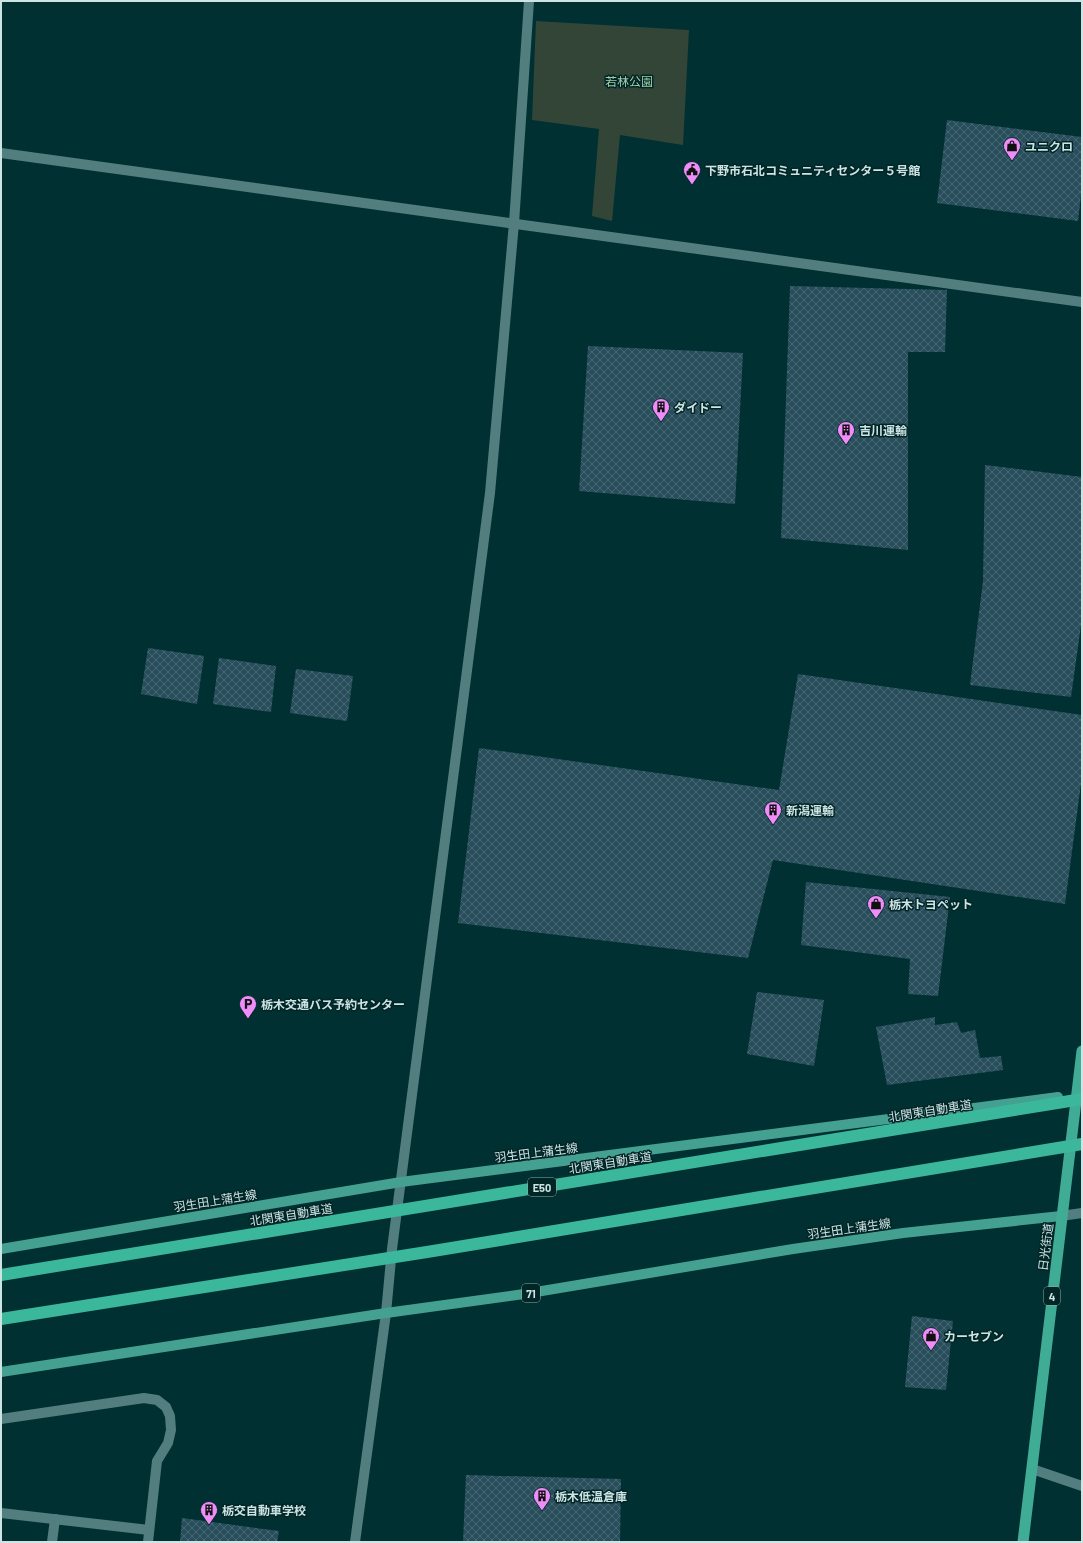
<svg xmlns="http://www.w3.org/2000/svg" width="1083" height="1543" font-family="Barlow,'Noto Sans JP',sans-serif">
  <defs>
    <pattern id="building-cross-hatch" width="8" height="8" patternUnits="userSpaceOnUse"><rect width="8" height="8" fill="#284e5c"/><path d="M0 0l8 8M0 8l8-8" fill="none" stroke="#466773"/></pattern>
  </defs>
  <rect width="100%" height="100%" fill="#003032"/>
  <polygon fill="#334537" points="536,21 689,30 683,145 620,135 612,221 592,216 599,129 532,120"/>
  <g fill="url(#building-cross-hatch)">
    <polygon points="947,120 1082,137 1082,186 1078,221 937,203"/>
    <polygon points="790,286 947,290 945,352 908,352 908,550 781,538"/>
    <polygon points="588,346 743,353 735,504 579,491"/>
    <polygon points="985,465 1082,477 1082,618 1071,697 970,685 983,581"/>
    <polygon points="148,648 204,656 197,704 141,694"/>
    <polygon points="219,658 276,666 271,712 213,704"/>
    <polygon points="296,669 353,676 347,721 290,713"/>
    <polygon points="798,674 1082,715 1082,776 1065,904 773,860 748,958 458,923 479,748 779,790"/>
    <polygon points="806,882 950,897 938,996 908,994 910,959 801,945"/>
    <polygon points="757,992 824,1000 814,1066 747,1054"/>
    <polygon points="935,1017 935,1025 957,1022 961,1033 975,1030 980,1058 1001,1056 1003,1070 887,1085 876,1027"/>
    <polygon points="912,1316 953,1321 946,1390 905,1387"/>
    <polygon points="466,1475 621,1479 620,1542 463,1542"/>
    <polygon points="182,1518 279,1531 277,1542 180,1542"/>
  </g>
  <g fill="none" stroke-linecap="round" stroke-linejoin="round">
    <g stroke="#527e80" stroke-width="10">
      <polyline points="1,1419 144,1398 157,1400 166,1407 170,1416 171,1430 168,1443 157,1461 148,1542"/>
      <polyline points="1,1513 149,1530"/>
      <polyline points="52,1542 55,1519"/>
    </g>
    <g stroke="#527e80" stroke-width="10">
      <polyline points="1,153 1082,302"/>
      <polyline points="1061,1216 1082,1213"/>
      <polyline points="1032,1469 1082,1486"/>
      <polyline points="355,1542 386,1313 392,1249 490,493 514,223 529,1"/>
    </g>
    <g stroke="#44a091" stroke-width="10">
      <polyline points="1,1249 401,1182 1058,1097"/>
      <polyline points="1,1372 386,1313 524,1294 793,1249 903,1233 1061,1216"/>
    </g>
    <polyline stroke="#40ac96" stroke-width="11" points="1023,1542 1082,1051"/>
    <g stroke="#3bb79c" stroke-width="12">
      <polyline points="1,1275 1082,1099"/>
      <polyline points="1,1319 427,1252 1082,1144"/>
    </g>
  </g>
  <defs>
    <symbol id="shop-pin" viewBox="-11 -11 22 30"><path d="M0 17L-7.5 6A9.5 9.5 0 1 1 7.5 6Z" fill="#ee8cf8" stroke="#022526"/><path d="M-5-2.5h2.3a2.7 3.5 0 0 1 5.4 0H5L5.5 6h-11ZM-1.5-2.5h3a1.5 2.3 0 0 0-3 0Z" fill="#111"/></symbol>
    <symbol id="civic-pin" viewBox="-11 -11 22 30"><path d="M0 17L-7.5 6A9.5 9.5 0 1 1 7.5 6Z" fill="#ee8cf8" stroke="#022526"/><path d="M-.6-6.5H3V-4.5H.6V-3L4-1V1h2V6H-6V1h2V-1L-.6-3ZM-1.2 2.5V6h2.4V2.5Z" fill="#111"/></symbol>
    <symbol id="building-pin" viewBox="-11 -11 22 30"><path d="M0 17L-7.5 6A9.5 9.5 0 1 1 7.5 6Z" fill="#ee8cf8" stroke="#022526"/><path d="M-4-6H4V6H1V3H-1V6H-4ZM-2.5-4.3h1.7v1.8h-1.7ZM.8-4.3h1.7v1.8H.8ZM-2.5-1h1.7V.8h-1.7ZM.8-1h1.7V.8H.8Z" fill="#111"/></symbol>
    <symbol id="parking-pin" viewBox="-11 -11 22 30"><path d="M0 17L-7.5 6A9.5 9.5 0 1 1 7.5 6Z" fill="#ee8cf8" stroke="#022526"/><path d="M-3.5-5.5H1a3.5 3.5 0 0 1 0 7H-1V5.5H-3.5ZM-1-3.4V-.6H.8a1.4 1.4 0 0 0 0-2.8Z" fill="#111"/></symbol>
  </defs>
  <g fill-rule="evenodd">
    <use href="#shop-pin" x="1002" y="136" width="20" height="27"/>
    <use href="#civic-pin" x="682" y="160" width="20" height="27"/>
    <use href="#building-pin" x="651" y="397" width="20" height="27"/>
    <use href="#building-pin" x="836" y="420" width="20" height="27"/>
    <use href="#building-pin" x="763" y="800" width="20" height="27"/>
    <use href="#shop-pin" x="866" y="894" width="20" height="27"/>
    <use href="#parking-pin" x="238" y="994" width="20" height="27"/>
    <use href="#shop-pin" x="921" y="1326" width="20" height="27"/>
    <use href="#building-pin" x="532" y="1486" width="20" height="27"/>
    <use href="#building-pin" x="199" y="1500" width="20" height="27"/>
  </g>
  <g text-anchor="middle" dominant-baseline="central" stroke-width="3" stroke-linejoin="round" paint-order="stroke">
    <g fill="#022526" stroke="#90abac" stroke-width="1">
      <rect x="528" y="1178" width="28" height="18" rx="3"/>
      <rect x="522" y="1284" width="18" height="18" rx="3"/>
      <rect x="1044" y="1287" width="16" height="18" rx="3"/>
    </g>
    <g font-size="11" font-weight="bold" fill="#cde4e5">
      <text x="542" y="1187">E50</text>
      <text x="531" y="1293">71</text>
      <text x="1052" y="1296">4</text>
    </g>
    <g font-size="12" fill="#a1cea9" stroke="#022526">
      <text x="629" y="81">若林公園</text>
    </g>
    <g font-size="12" font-weight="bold" fill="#cde4e5" stroke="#022526" text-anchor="start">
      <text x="1025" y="146">ユニクロ</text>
      <text x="705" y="170">下野市石北コミュニティセンター５号館</text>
      <text x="674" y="407">ダイドー</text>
      <text x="859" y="430">吉川運輸</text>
      <text x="786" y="810">新潟運輸</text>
      <text x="889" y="904">栃木トヨペット</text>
      <text x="261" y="1004">栃木交通バス予約センター</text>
      <text x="944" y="1336">カーセブン</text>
      <text x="555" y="1496">栃木低温倉庫</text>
      <text x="222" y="1510">栃交自動車学校</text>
    </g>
    <g font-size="12" fill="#cde4e5" stroke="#022526">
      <text transform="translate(930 1110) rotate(-9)">北関東自動車道</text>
      <text transform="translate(536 1152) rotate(-7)">羽生田上蒲生線</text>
      <text transform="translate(610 1162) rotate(-9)">北関東自動車道</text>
      <text transform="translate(215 1200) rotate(-9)">羽生田上蒲生線</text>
      <text transform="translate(291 1214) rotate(-9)">北関東自動車道</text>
      <text transform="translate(849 1228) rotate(-8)">羽生田上蒲生線</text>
      <text transform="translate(1045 1247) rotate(-83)">日光街道</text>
    </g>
  </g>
  <rect width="1083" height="1543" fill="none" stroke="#cde4e5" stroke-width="4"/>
</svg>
